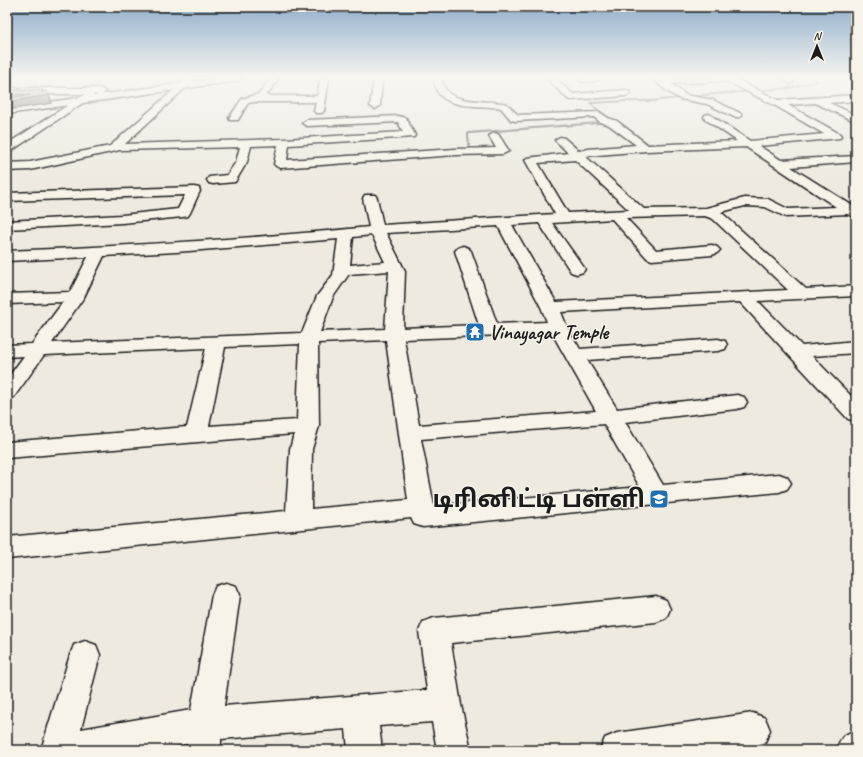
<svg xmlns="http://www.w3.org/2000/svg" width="863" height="757" font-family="Caveat,'Noto Sans Tamil',sans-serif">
  <rect width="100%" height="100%" fill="#eeeae0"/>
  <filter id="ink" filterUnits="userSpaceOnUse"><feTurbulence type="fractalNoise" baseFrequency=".025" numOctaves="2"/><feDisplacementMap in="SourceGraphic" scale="8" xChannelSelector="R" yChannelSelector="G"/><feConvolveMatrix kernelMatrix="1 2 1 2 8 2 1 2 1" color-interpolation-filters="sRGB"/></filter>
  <g filter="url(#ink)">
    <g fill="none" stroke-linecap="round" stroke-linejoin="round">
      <polygon fill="#6f6d69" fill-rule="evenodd" points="812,78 814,78 819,81 790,89 714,95 651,102 626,102 592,104 612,119 612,121 599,124 469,134 470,148 469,149 468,148 467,133 468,132 599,122 609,120 589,103 590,102 626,100 651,100 714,93 790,87 816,81"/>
      <defs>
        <g id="minor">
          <polygon points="187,78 196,78 125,144 284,139 403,132 398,122 307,126 302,123 307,120 398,116 406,118 415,135 414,137 289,145 287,160 455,149 496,148 489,136 494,133 498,134 509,151 503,154 455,155 280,168 276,166 274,164 278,145 251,146 247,162 235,182 213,184 209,183 207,180 209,177 227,175 236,162 240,147 120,150 30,170 7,171 7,163 30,162 110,146"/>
          <polygon points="271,78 279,78 266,96 317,96 321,78 329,78 324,111 322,113 316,113 314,111 316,102 253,102 248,103 238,120 230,120 229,118 242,99 259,94"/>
          <polygon points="374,78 382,78 380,106 375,109 370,106"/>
          <path d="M 433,78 L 441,78 C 443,82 444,87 446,90 C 455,104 492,100 507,104 L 518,115 L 599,112 L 608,118 L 617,121 L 648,145 L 737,141 L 705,119 L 704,117 L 705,115 L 709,114 L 750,141 L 824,134 L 774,105 L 726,81 L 671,84 L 686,95 L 713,100 L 740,113 L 742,115 L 740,117 L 734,117 L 707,104 L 680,99 L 665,90 L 652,78 L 664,79 L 734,78 L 778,100 L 856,95 L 856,101 L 829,103 L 856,115 L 856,122 L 815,103 L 788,105 L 840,134 L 841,136 L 840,138 L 759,146 L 781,160 L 856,156 L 856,162 L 791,167 L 853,206 L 856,206 L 856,218 L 847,214 L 786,217 L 765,207 L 745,206 L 721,212 L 806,289 L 856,286 L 856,296 L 758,301 L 802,346 L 856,341 L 856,353 L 812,356 L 856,401 L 856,421 L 848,419 L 740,302 L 561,312 L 567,327 L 580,349 L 718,339 L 725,341 L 727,345 L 725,349 L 718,351 L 587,360 L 617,409 L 737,395 L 744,397 L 747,402 L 744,407 L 737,409 L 625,422 L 663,485 L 779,474 L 787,477 L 791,483 L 787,489 L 779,492 L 423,527 L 414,524 L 411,518 L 7,559 L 7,537 L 286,511 L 290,449 L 294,434 L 7,458 L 7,442 L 187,427 L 206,348 L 44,355 L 14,397 L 7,399 L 7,379 L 24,356 L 7,357 L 7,345 L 32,344 L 63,302 L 7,304 L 7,294 L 70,292 L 88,257 L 7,261 L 7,251 C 128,246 249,239 369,227 L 363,198 L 365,195 L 375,195 L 377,198 L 383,225 L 555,214 L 525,160 L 527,158 L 568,153 L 555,140 L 560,137 L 564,138 L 579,151 L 588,149 L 636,145 L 609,125 L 600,122 L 594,117 L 515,121 L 511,120 L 501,108 C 484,105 453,109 440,95 C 436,91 435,84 433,78 ZM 746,147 L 836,207 L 788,209 L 768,199 L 745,198 L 706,208 L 644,209 L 585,156 L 646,151 ZM 575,160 L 629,210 L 568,213 L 538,163 ZM 705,216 L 713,219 L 788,290 L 556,302 L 512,225 L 539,223 L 571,272 L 577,274 L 583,272 L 585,269 L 552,223 L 612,219 L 647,258 L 652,260 L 712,255 L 717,253 L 720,250 L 717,247 L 712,245 L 656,250 L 626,218 ZM 498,226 L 541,307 L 547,322 L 497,324 L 471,251 L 468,248 L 463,246 L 458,248 L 455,251 L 479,325 L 403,328 L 405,271 L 386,233 ZM 372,235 L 385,262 L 350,265 L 353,237 ZM 338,239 L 333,275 L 317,296 L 302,333 L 52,343 L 84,297 L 104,256 L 176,252 ZM 389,271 L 385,329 L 320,332 L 333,297 L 349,274 ZM 552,333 L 596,411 L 419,425 L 404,339 ZM 386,340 L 408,500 L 311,509 L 312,449 L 319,426 L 318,343 ZM 300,344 L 297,420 L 209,426 L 225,347 ZM 604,424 L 640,487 L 434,506 L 421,439 Z"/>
          <polygon points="546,78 555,78 573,94 626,90 631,93 626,96 571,100 568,99"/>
          <path d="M 579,78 L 601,78 C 597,82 586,82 580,81 Z"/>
          <polygon points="780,78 791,78 794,81 790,84"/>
          <polygon points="90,91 93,92 95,94 93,96 11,151 7,152 7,144"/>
          <polygon points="194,187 199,188 200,191 190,213 188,216 183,217 122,223 7,229 7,221 122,215 178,209 185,195 7,201 7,193"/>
          <polygon points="226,583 236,586 240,595 224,706 427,690 419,631 423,622 434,618 656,596 666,600 670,609 666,618 656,622 451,643 461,705 471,750 437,750 432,722 379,726 382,750 348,750 346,729 221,739 221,750 187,750 187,744 154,750 41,750 70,655 74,645 85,641 96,645 100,655 81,729 191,710 212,595 216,586"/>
          <polygon points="753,713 765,718 770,730 765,742 753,747 731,750 600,750 605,738 617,733"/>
          <path d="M 856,730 L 856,750 L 836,750 C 841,737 843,735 856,730 Z"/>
        </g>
        <polygon id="tertiary" points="218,78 242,78 237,81 7,114 7,108"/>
        <polygon id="secondary" points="7,88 100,88 105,91 103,95 99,96 95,94 7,94"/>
      </defs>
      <use href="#minor" stroke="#1c1c1c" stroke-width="3"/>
      <use href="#tertiary" stroke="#1c1c1c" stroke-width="3"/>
      <use href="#secondary" stroke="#1c1c1c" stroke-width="3"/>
      <use href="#minor" fill="#f7f3e8" fill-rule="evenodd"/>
      <use href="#tertiary" fill="#f7f3e8" fill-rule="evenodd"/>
      <use href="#secondary" fill="#f7f3e8" fill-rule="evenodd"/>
    </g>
    <polygon fill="#a09d96" stroke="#1c1c1c" points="7,90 43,91 49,95 52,103 7,110"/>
    <polygon fill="#82807a" stroke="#1c1c1c" points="43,90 45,96 49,95 52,103 7,110 7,96 10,94 12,101"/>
    <polygon fill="#bab7af" stroke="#1c1c1c" points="7,90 43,90 41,92 46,91 49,95 7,102 7,98 30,95 10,94 7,96"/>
  </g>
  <linearGradient id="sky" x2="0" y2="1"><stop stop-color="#8dadca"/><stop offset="0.42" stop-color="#f7f6f1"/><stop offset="1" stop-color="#f7f6f1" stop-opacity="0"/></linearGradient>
  <rect width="863" height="184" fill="url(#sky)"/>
  <defs>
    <symbol id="temple-square" viewBox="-11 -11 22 22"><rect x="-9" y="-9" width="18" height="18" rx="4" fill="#1f6fb2" stroke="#f7f3e8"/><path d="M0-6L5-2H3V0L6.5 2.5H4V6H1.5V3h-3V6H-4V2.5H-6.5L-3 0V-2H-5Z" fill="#fff"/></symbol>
    <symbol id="school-square" viewBox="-11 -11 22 22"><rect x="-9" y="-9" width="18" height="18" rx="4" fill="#1f6fb2" stroke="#f7f3e8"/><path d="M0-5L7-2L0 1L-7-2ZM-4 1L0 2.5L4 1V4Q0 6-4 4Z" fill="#fff"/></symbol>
  </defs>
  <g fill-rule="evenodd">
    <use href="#temple-square" x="464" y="321" width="22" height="22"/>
    <use href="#school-square" x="648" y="488" width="22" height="22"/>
  </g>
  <g text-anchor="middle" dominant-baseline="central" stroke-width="3" stroke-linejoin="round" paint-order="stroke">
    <g font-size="20" font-weight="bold" fill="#1c1c1c" stroke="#f7f3e8" text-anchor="start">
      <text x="489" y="332">Vinayagar Temple</text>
    </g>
    <g font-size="24" font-weight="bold" fill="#1c1c1c" stroke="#f7f3e8" text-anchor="end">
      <text x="645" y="499">டிரினிட்டி பள்ளி</text>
    </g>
  </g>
  <rect width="863" height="757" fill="none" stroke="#f7f3e8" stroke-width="24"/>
  <rect x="12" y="12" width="839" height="733" fill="none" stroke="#1c1c1c" stroke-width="1.5" filter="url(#ink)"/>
  <g transform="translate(817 46)" stroke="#f7f3e8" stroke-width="3" paint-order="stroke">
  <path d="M0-3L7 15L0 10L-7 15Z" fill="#1c1c1c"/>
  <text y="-6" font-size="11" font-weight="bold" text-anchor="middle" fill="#1c1c1c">N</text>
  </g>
</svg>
